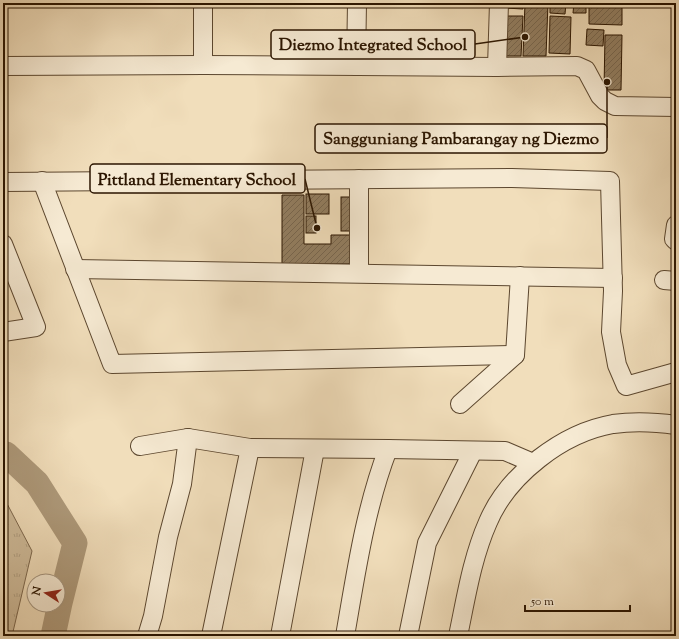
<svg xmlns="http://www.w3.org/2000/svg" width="679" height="639" font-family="'Sorts Mill Goudy',serif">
  <defs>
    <pattern id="grass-tufts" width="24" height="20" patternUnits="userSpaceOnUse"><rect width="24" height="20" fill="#cfbc9b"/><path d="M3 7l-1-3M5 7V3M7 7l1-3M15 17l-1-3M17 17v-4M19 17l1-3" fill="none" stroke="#b2a184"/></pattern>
    <pattern id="building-hatch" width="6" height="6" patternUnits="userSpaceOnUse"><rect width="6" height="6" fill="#927e61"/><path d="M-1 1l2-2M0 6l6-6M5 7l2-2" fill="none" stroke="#77664e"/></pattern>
  </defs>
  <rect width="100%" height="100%" fill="#f1debb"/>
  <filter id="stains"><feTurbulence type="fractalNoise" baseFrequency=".005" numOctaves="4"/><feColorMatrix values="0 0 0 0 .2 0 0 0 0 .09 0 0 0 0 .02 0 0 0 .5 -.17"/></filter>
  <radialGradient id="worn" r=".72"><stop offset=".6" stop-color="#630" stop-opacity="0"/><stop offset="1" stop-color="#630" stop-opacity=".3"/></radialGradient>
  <polygon fill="url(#grass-tufts)" stroke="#7d684e" points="3,496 32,551 12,636 3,636"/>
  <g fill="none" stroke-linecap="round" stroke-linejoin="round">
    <polyline stroke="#ae9a7b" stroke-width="25" points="3,454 6,454 37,483 75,543 60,603 53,636"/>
  </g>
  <g fill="url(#building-hatch)" stroke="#2b1500">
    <polygon points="505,3 523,3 523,9 505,8"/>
    <polygon points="525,3 548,3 546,56 523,56"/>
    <polygon points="550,3 566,3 565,14 550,13"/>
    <polygon points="574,3 586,3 586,13 573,13"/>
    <polygon points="589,3 622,3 622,25 589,24"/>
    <polygon points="507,16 523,16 521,56 505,56"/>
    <polygon points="550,16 571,17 570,54 549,53"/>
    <polygon points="587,29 604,30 603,46 586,45"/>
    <polygon points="605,35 622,35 621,90 604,90"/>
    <rect x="306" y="194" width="23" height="20"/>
    <polygon points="282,195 304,195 304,244 331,244 331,235 354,235 353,264 282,264"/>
    <rect x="341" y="197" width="13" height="34"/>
    <rect x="306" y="216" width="10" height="17"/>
  </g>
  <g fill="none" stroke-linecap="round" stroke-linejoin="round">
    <defs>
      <g id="minor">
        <polyline points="203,3 203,65"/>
        <polyline points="3,66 203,65 497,67 577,66 586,70 600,96 605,101 615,106 676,107"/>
        <polyline points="356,66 357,3"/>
        <polyline points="497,67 499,3"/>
        <polyline points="42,181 112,364 515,355"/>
        <polyline points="3,182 512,178 610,181 613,291 611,332 617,365 626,386 676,372"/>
        <polyline points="676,225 674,239 676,241"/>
        <polyline points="3,244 36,327 3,332"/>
        <polyline points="75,269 613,278"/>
        <polyline points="359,273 359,179"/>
        <polyline points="664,280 676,281"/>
        <polyline points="460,404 515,355 520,276"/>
        <polyline points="140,446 188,438 250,448 388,449 505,451 533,463"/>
        <polyline points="147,636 153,616 168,537 182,484 188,438"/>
        <polyline points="211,636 250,448"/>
        <polyline points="280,636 315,449"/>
        <path d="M 345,636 C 356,573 365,509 388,449"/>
        <polyline points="408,636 427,543 473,451"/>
        <path d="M 458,636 C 466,598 472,558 488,522 C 508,475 562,433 613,424 C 634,421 655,422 676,425"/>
      </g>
    </defs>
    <use href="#minor" stroke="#5c472f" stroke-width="20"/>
    <use href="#minor" stroke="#f6ead3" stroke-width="18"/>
  </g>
  <path fill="none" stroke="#2b1500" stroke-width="1.5" d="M525 37L475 44M607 82L607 138M317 228L305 179"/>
  <g fill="#2b1500" stroke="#f6ead3" stroke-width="1.5">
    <circle cx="525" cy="37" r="4"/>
    <circle cx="607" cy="82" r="4"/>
    <circle cx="317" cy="228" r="4"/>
  </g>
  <g fill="#f6ead3" stroke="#2b1500" stroke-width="1.5">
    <rect x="271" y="30" width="204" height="29" rx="4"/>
    <rect x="315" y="124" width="292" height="29" rx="4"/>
    <rect x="90" y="164" width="215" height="29" rx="4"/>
  </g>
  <g font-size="17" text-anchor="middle" font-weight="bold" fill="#2b1500">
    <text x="373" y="50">Diezmo Integrated School</text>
    <text x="461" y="144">Sangguniang Pambarangay ng Diezmo</text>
    <text x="197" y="185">Pittland Elementary School</text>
  </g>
  <rect width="679" height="639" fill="none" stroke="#f1debb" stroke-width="16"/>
  <rect x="4" y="4" width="671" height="631" fill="none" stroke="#2b1500" stroke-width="2"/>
  <rect x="8" y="8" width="663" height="623" fill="none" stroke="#2b1500"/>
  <g transform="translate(46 593) rotate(282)"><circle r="19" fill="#f6ead3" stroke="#a5957f"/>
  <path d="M0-3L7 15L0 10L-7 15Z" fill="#8f2418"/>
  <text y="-6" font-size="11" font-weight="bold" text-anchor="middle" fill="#2b1500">N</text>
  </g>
  <path d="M525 605v6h105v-6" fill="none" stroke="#2b1500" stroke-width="2"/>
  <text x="531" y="605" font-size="12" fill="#2b1500" stroke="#f6ead3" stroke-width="3" paint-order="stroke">50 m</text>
  <rect width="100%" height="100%" filter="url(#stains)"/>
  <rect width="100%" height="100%" fill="url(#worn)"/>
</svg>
